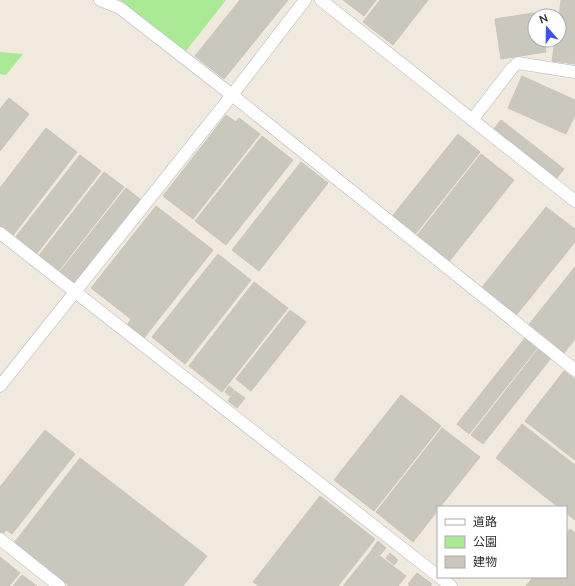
<svg xmlns="http://www.w3.org/2000/svg" width="575" height="586" font-family="'Nunito Sans','Noto Sans JP',sans-serif">
  <rect width="100%" height="100%" fill="#efe9de"/>
  <g fill="#abea95">
    <polygon points="120,0 226,0 186,51"/>
    <polygon points="0,52 23,54 6,75 0,74"/>
  </g>
  <g fill="#cac7bc" stroke="#cbc5b7">
    <polygon points="240,0 288,0 224,79 195,56"/>
    <polygon points="343,0 376,0 364,16"/>
    <polygon points="380,0 428,0 393,45 363,22"/>
    <polygon points="561,0 575,0 575,64 552,61 555,40 559,40 559,16"/>
    <polygon points="540,12 541,16 535,16 535,40 544,40 546,52 501,59 495,19"/>
    <polygon points="522,76 575,100 575,115 566,134 508,108"/>
    <polygon points="9,98 29,114 0,151 0,109"/>
    <polygon points="226,115 236,122 239,118 260,134 193,219 163,196"/>
    <polygon points="501,120 564,169 556,179 493,130"/>
    <polygon points="46,128 77,152 11,238 0,229 0,188"/>
    <polygon points="458,134 480,152 413,237 390,219"/>
    <polygon points="262,136 293,160 226,245 195,221"/>
    <polygon points="481,154 514,180 448,263 415,238"/>
    <polygon points="80,155 101,171 35,256 14,239"/>
    <polygon points="301,162 328,183 259,271 232,250"/>
    <polygon points="104,172 124,187 57,273 37,258"/>
    <polygon points="126,188 141,200 75,285 59,273"/>
    <polygon points="156,206 213,250 144,338 127,325 131,319 91,288"/>
    <polygon points="546,207 575,229 575,242 514,318 479,291"/>
    <polygon points="218,254 251,280 185,364 152,337"/>
    <polygon points="575,267 575,339 561,357 526,328"/>
    <polygon points="254,282 288,308 222,392 189,366"/>
    <polygon points="290,310 306,322 251,391 236,379"/>
    <polygon points="525,338 538,347 469,434 457,424"/>
    <polygon points="539,348 551,358 483,444 471,435"/>
    <polygon points="564,371 575,379 575,460 525,421"/>
    <polygon points="229,386 234,390 230,396 225,392"/>
    <polygon points="235,391 245,398 237,408 228,401"/>
    <polygon points="401,395 441,426 374,511 334,480"/>
    <polygon points="522,424 575,465 575,520 566,513 566,507 558,507 496,458"/>
    <polygon points="442,428 480,457 440,507 438,507 438,510 413,542 376,512"/>
    <polygon points="45,430 75,454 12,534 6,530 3,534 0,532 0,487"/>
    <polygon points="80,458 207,556 183,586 69,586 14,543"/>
    <polygon points="320,496 375,539 338,586 259,586 253,582"/>
    <polygon points="570,529 575,533 575,586 526,586 533,577 566,577 566,535"/>
    <polygon points="378,541 386,548 380,555 372,549"/>
    <polygon points="372,550 406,576 398,586 343,586"/>
    <polygon points="390,553 398,560 394,565 386,558"/>
    <polygon points="0,557 20,573 9,586 0,586"/>
    <polygon points="417,573 432,584 430,586 410,586 408,584"/>
    <polygon points="22,575 37,586 13,586"/>
  </g>
  <g fill="none" stroke-linecap="round" stroke-linejoin="round">
    <defs>
      <g id="street">
        <polyline points="100,0 120,8 232,95 575,370"/>
        <polyline points="321,0 575,201"/>
        <polyline points="472,120 512,68 518,63 575,72"/>
        <polyline points="0,233 438,576"/>
        <polyline points="0,386 232,95 305,0"/>
        <polyline points="0,539 59,586"/>
        <polyline points="439,577 451,586"/>
      </g>
    </defs>
    <use href="#street" stroke="#b2b3c1" stroke-width="13"/>
    <use href="#street" stroke="#fff" stroke-width="12"/>
  </g>
  <rect x="437" y="506" width="130" height="72" fill="#ffffff" stroke="#ababab"/>
  <rect x="445" y="519" width="20" height="6" fill="#ffffff" stroke="#ababab"/>
  <text x="473" y="526" font-size="12" fill="#2c2c2c">道路</text>
  <rect x="445" y="536" width="20" height="12" fill="#abea95" stroke="#ababab"/>
  <text x="473" y="546" font-size="12" fill="#2c2c2c">公園</text>
  <rect x="445" y="556" width="20" height="12" fill="#cac7bc" stroke="#ababab"/>
  <text x="473" y="566" font-size="12" fill="#2c2c2c">建物</text>
  <g transform="translate(547 28) rotate(340)"><circle r="19" fill="#ffffff" stroke="#ababab"/>
  <path d="M0-3L7 15L0 10L-7 15Z" fill="#3b4fff"/>
  <text y="-6" font-size="11" font-weight="bold" text-anchor="middle" fill="#2c2c2c">N</text>
  </g>
</svg>
